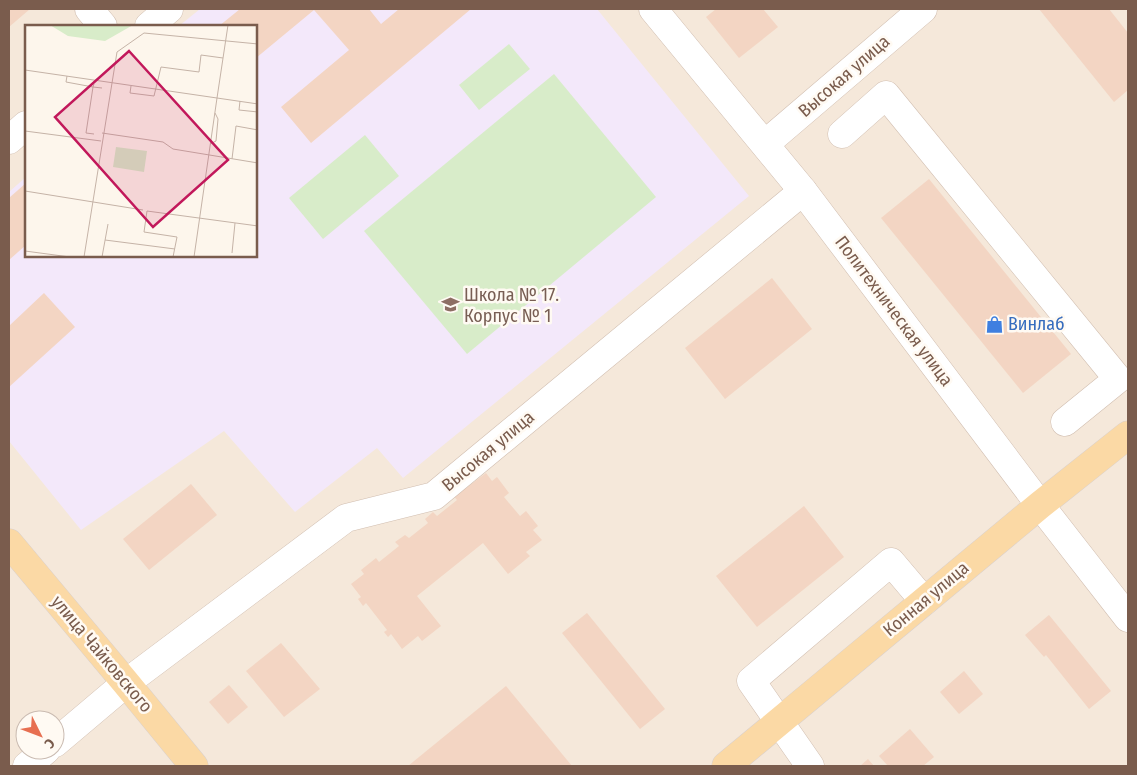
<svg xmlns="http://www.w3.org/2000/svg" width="1137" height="775" font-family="'Fira Sans Condensed',sans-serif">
  <rect width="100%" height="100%" fill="#fdf6ec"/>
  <path fill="#f5e8da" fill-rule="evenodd" d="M 9,9 L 1128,9 L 1128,766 L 9,766 ZM 26,26 L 256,26 L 256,256 L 26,256 ZM 25,720 L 55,720 L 55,750 L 25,750 Z"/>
  <polygon fill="#f3e8fa" points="200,9 597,9 749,196 403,478 377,448 295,512 224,431 81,530 9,441 9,192 26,177 26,256 256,256 256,26 179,26"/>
  <g fill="#d8ecc9">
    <polygon points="509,44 530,69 479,110 459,85"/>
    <polygon points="554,74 656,197 467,354 364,231"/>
    <polygon points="365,135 399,176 323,239 289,198"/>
  </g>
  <g fill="#f3d5c3">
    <polygon points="9,9 30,9 9,27"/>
    <polygon points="240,9 369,9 381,24 399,9 471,9 311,143 281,107 349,50 314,10 256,58 256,26 219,26"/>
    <polygon points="716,9 763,9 778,27 739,58 706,17"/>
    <polygon points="1039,9 1109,9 1128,33 1128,90 1114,102"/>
    <polygon points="929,179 1071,354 1023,393 881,218"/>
    <polygon points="26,183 26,245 9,260 9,198"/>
    <polygon points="772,278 812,329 725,399 685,348"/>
    <polygon points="44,293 75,327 9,387 9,326"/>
    <polygon points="486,473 492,481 497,477 509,493 504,497 520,516 526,511 538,526 533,530 542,540 526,552 530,556 508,574 483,543 417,596 441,626 422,641 418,636 402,649 391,634 388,637 384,632 387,630 366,603 363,606 358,599 361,597 351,584 364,574 361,570 376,558 379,562 399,546 395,542 405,535 409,538 428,523 425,519 433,512 437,516 457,500 452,494 465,484 466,488"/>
    <polygon points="191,484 217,515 149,570 123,539"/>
    <polygon points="804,506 844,557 757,627 716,576"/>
    <polygon points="587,613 665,709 640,729 562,633"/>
    <polygon points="1049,615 1111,691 1089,709 1046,655 1044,657 1025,635"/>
    <polygon points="281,643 320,689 284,717 246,671"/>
    <polygon points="964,671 983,694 959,714 940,692"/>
    <polygon points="229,685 248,707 228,724 209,702"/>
    <polygon points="506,686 572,766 408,766"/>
    <polygon points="910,729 934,757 923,766 888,766 879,756"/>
    <polygon points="868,759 874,766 860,766"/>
  </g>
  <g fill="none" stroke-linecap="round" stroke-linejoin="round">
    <defs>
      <g id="minor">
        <polyline points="89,9 103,26"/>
        <polyline points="653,9 803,191 1040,505 1128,618"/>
        <polyline points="149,26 169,9"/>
        <polyline points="842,134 886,95 1118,379 1065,422"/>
        <polyline points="9,140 26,125"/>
        <polyline points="765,144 923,9"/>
        <polyline points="55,743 126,683 346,518 434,496 803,191"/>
        <polyline points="27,766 46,750"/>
        <polyline points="810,766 751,681 891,562 924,601"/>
      </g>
      <g id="major">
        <polyline points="9,543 126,683 194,766"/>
        <polyline points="726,766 1040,505 1128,435"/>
      </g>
    </defs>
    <use href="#minor" stroke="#d1beb0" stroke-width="29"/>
    <use href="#major" stroke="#dad1cd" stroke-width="29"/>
    <use href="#minor" stroke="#fff" stroke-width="28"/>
    <use href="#major" stroke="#fbd9a5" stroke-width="28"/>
  </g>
  <defs>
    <symbol id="school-bare" viewBox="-9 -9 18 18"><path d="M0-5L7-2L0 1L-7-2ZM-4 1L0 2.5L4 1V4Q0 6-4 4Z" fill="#8d6e63" stroke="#fffaf3" stroke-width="2.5" paint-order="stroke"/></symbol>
    <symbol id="shop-bare" viewBox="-9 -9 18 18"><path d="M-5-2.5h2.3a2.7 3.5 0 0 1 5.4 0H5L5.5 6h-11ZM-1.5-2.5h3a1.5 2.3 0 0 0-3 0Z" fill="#3f7fe0" stroke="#fffaf3" stroke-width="2.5" paint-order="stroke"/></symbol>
  </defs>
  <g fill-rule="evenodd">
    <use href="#school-bare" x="438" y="292" width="25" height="25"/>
    <use href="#shop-bare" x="982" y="312" width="25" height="25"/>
  </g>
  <g text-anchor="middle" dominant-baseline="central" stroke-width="5" stroke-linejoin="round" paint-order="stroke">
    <g font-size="18" fill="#7a5c4d" stroke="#fffaf3">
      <text transform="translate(844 76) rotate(-41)">Высокая улица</text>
      <text transform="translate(894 311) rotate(53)">Политехническая улица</text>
      <text transform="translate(488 451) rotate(-40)">Высокая улица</text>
      <text transform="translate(926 599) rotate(-40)">Конная улица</text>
      <text transform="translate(102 654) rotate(50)">улица Чайковского</text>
    </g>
    <g font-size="18" fill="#785e54" stroke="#fffaf3" text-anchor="start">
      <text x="464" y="295">Школа № 17.<tspan x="464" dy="21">Корпус № 1</tspan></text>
    </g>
    <g font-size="18" fill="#366cbe" stroke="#fffaf3" text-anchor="start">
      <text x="1008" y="324">Винлаб</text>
    </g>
  </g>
  <g transform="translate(25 25)">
    <rect width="232" height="232" fill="#fdf6ec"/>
    <path d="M 25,0 L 108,0 L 80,16 L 43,11 ZM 91,122 L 122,126 L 119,147 L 88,142 Z" fill="#d8ecc9"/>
    <path fill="none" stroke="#c5b3a7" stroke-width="1" d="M 203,0 L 192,73 L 233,79M 0,45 L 192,73 L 169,232M 42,51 L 41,57 L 68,62 L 69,59M 106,61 L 105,68 L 129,71 L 136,42 L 174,47 L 176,30 L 198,33M 215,76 L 214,85 L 233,87M 0,106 L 76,116M 77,108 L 138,117 L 148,124 L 233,138M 69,109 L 61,108 L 68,62 L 77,63M 185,119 L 191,116 L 193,94 L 190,88M 207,134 L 211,101 L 233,105M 0,166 L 118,185M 80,215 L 150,224M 0,226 L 45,232M 207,228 L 210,198M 59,232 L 92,27 L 119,8 L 233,19M 77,232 L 83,199M 148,232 L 152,212 L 119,207 L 122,186 L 233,201"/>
    <path fill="#c2185b" fill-opacity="0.15" stroke="#c2185b" stroke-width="2.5" d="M 104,26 L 203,135 L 128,202 L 30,92 Z"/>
    <rect width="232" height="232" fill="none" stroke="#7a5c4d" stroke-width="2.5"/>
  </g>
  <rect width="1137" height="775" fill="none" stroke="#7a5c4d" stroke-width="20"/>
  <g transform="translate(40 735) rotate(132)"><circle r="24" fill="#fffaf3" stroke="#cabbb1"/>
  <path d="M0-4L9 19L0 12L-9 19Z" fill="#e76f51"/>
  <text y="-8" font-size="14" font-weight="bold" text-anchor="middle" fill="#7a5c4d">С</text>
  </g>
</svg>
